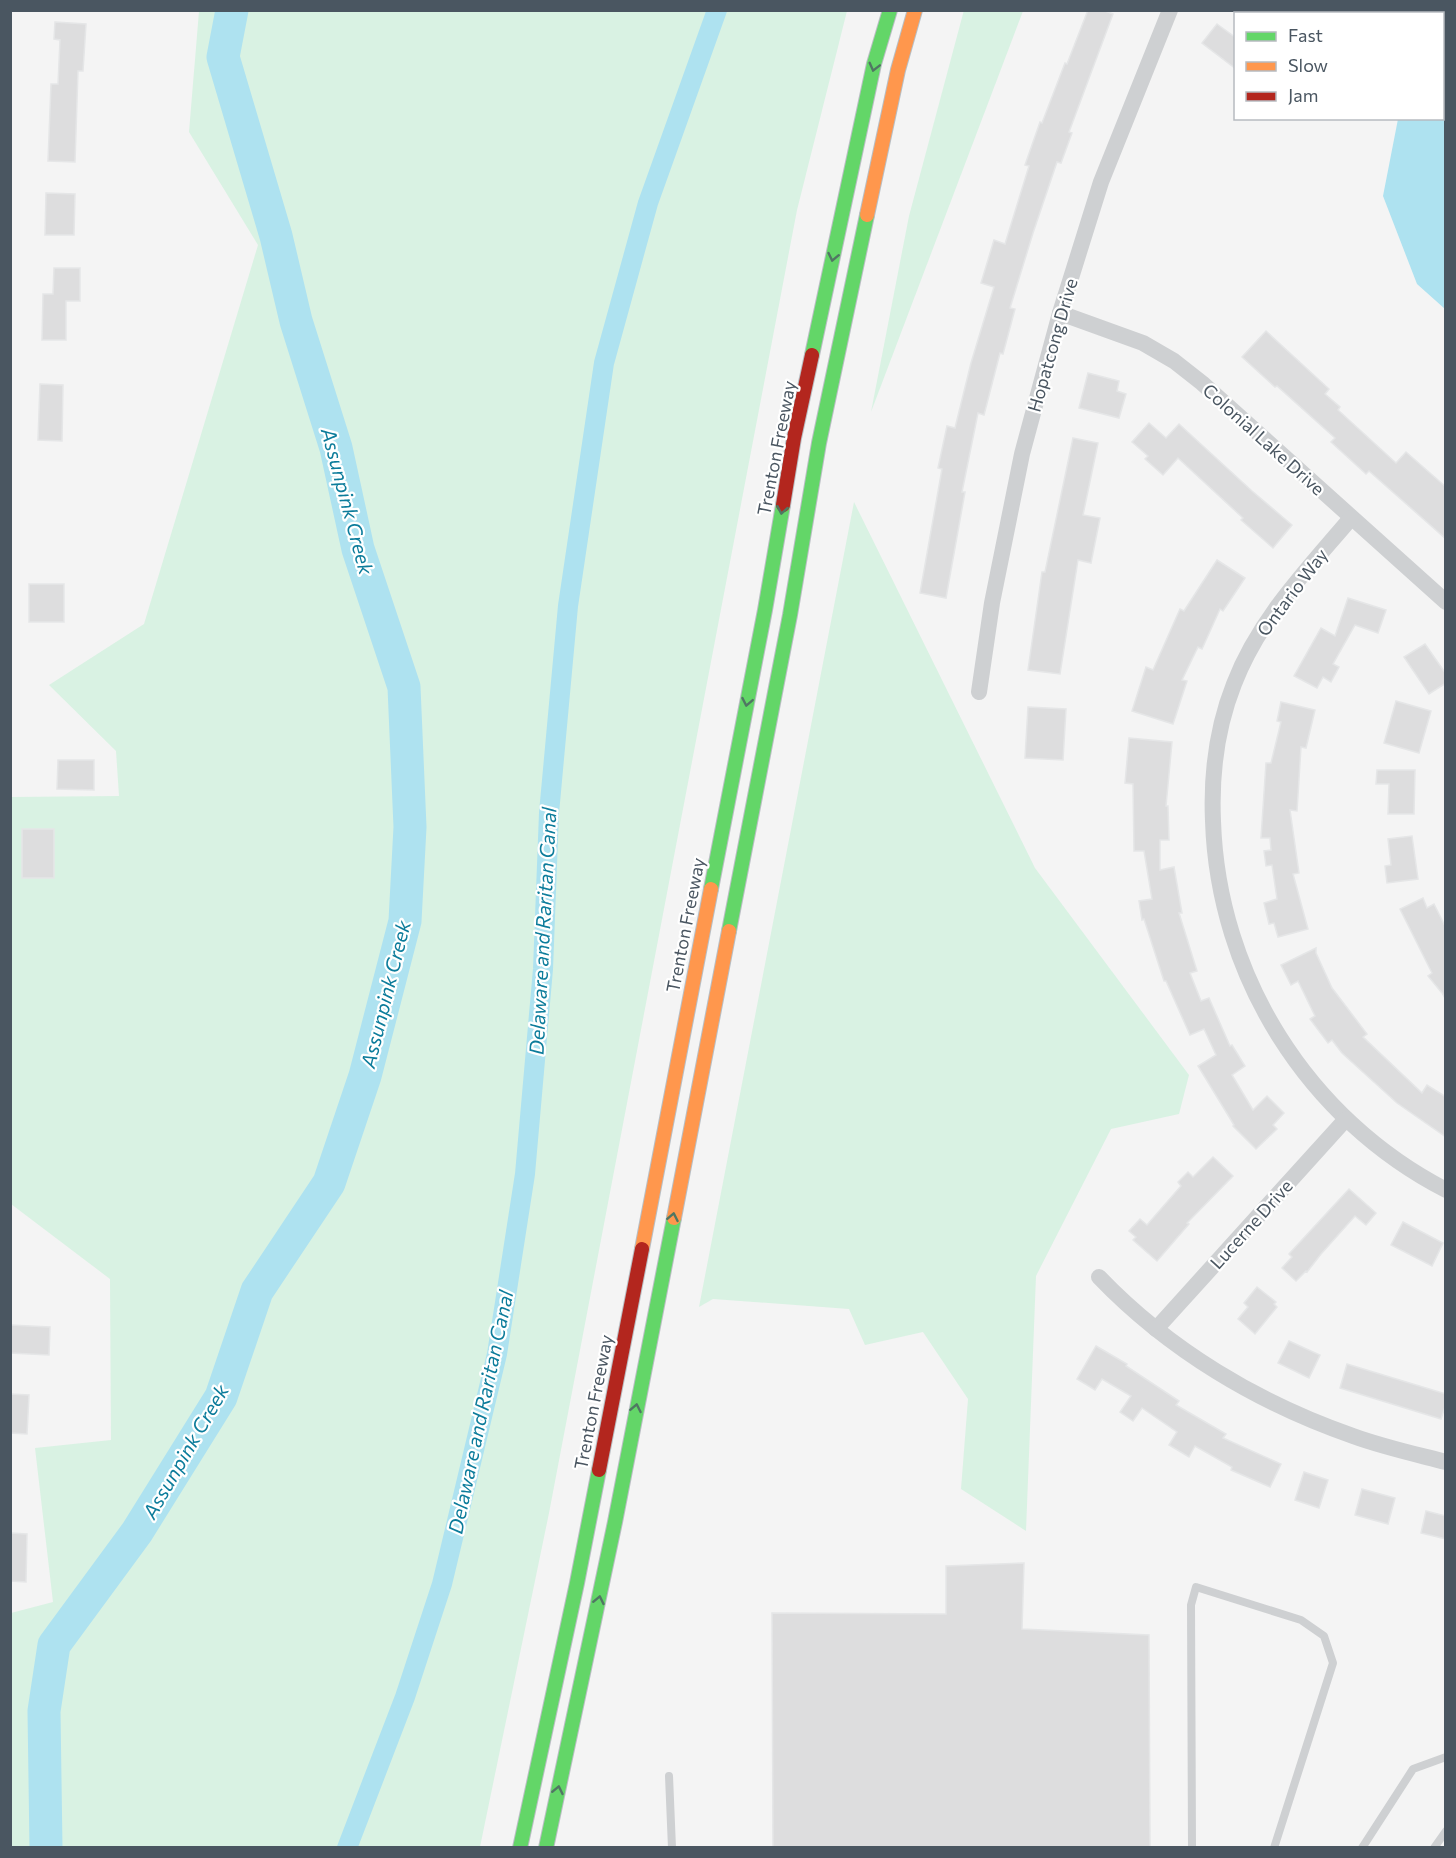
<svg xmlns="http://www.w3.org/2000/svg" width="1456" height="1858" font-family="Commissioner,sans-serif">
  <rect width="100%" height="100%" fill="#f4f4f4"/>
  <g fill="#d9f2e3">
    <polygon points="964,10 1023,11 871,412 909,216"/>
    <polygon points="199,11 847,11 797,210 549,1513 480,1847 11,1847 11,1613 53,1602 35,1448 111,1440 110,1279 11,1204 10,797 119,796 116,751 49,685 144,624 258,245 189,132"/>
    <polygon points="1348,11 1445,11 1445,49 1443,50 1442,14 1348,14"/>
    <polygon points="854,502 1035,868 1189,1075 1179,1114 1111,1129 1036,1276 1026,1531 961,1489 968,1399 923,1332 865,1345 849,1309 713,1299 699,1307"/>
  </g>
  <polygon fill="#aee2f0" points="1445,49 1445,309 1417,284 1383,196 1398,119 1442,118 1442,50"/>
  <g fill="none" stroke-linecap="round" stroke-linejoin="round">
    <g stroke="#aee2f0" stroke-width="5">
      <polyline points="1391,10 1393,14"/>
      <polyline points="1417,14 1422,10"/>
    </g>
    <polyline stroke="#aee2f0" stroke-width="20" points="347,1848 405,1697 442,1584 497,1354 525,1174 543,969 549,813 568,606 604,363 648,203 717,10"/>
    <polyline stroke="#aee2f0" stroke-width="33" points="46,1848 44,1711 54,1645 137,1532 221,1397 257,1291 329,1183 365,1076 405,921 410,827 404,687 358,549 336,448 296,321 276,236 223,57 232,10"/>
  </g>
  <g fill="#ddddde" stroke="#e5e6e7" stroke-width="1.5">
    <polygon points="1088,10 1103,10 1113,14 1069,132 1072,133 1061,163 1057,162 1033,233 1010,308 1015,309 1003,354 1000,353 984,415 978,413 962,492 965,492 946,598 920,593 942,469 938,468 947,426 955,428 971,363 994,287 981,283 994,240 1005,244 1029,166 1025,165 1040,122 1042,123 1065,63 1067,64"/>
    <polygon points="55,22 86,24 83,71 78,71 75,162 48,161 51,84 58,84 60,40 54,39"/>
    <polygon points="1217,24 1236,38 1236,69 1202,43"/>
    <polygon points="46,193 75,194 74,235 45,235"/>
    <polygon points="54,268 80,268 80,301 66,301 66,340 42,340 43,294 53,294"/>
    <polygon points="1266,331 1329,389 1325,394 1340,407 1338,410 1396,463 1406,452 1446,487 1446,539 1369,471 1366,474 1331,442 1335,438 1277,386 1275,387 1242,357"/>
    <polygon points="1088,373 1119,381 1117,391 1126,394 1119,418 1079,408"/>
    <polygon points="40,384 63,385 62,441 38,440"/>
    <polygon points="1149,423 1166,438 1179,424 1252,491 1292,525 1273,548 1241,520 1243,518 1178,458 1163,475 1145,459 1148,456 1132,442"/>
    <polygon points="1073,438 1098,443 1083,515 1100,518 1091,563 1078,560 1060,674 1028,670 1042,572 1045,572"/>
    <polygon points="1217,560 1245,578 1223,611 1220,609 1202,649 1198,647 1182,680 1187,681 1173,724 1132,711 1146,667 1153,670 1180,609 1184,611"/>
    <rect x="29" y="584" width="35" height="38"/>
    <polygon points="1348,598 1386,610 1378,633 1355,625 1333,664 1339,667 1331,682 1323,677 1317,688 1294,676 1321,628 1335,636"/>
    <polygon points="1425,644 1446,674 1446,683 1429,694 1404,657"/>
    <polygon points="1396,701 1431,711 1419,753 1384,743"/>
    <polygon points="1281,702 1315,710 1306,748 1301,747 1297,811 1290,810 1299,873 1293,874 1308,929 1278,937 1274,923 1269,924 1264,903 1277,899 1272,865 1266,866 1264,851 1271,850 1270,838 1261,838 1266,763 1271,763 1281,722 1277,721"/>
    <polygon points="1028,707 1066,709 1063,760 1025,758"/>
    <polygon points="1129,738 1172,742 1166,806 1168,806 1169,840 1160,840 1160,870 1174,867 1182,913 1179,913 1197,971 1190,973 1201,1001 1209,998 1230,1046 1232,1045 1245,1066 1232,1075 1253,1110 1267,1096 1284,1113 1273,1125 1277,1129 1256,1149 1233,1126 1234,1125 1198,1066 1216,1055 1204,1029 1190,1035 1166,981 1164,981 1144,919 1142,920 1139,901 1152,899 1144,851 1134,851 1133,784 1125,783"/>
    <polygon points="58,760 94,760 94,790 57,789"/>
    <polygon points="1377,770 1415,770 1414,814 1388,814 1389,784 1376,784"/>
    <rect x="22" y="829" width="32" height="49"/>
    <polygon points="1412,836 1418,879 1387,883 1385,866 1391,865 1388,839"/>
    <polygon points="1423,898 1427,908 1434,904 1446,928 1446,1000 1442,993 1428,976 1432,973 1400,909"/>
    <polygon points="1316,948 1316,953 1332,988 1367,1034 1363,1037 1422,1093 1427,1085 1446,1097 1446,1137 1397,1103 1342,1053 1332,1040 1328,1043 1310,1019 1315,1016 1298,981 1291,985 1281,965"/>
    <polygon points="1213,1157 1233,1176 1187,1223 1189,1224 1157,1261 1133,1240 1136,1237 1129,1231 1140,1219 1147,1225 1181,1186 1178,1182 1188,1172 1193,1177"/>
    <polygon points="1349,1189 1376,1213 1366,1225 1355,1216 1321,1254 1307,1272 1306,1271 1296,1281 1282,1268 1292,1257 1289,1254"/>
    <polygon points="1403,1222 1443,1243 1432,1266 1391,1245"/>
    <polygon points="1257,1287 1276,1302 1274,1304 1277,1307 1255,1334 1238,1319 1248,1307 1244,1303"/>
    <polygon points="10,1325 50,1327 49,1355 10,1353"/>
    <polygon points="1289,1341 1320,1355 1309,1378 1278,1363"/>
    <polygon points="1096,1346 1127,1364 1126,1366 1179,1401 1176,1405 1226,1434 1223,1438 1281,1464 1270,1487 1231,1470 1232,1467 1195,1446 1189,1457 1169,1445 1177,1432 1142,1408 1133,1421 1120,1412 1131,1396 1102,1379 1095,1390 1077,1379"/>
    <polygon points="1347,1364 1446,1394 1446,1404 1441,1419 1340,1388"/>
    <polygon points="10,1394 29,1395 27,1434 10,1433"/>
    <polygon points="1304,1472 1328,1480 1319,1508 1295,1500"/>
    <polygon points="1362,1489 1395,1498 1388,1524 1355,1515"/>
    <polygon points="1426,1511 1446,1516 1446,1539 1421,1533"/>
    <polygon points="10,1533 27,1534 26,1582 10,1581"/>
    <polygon points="1024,1563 1022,1629 1149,1635 1150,1848 773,1848 772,1613 946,1614 946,1566"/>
  </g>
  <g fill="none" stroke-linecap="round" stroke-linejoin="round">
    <defs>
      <g id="fast">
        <polyline points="812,355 874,64 890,10"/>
        <polyline points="711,889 765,610 783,505"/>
        <polyline points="729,931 790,615 819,443 867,215"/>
        <polyline points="520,1848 577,1583 599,1470"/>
        <polyline points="546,1848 615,1522 674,1218"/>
      </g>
      <g id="slow">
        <polyline points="867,215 898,70 915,10"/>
        <polyline points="674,1218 729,931"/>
        <polyline points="642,1249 711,889"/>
      </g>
      <g id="jam">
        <polyline points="783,505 794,438 812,355"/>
        <polyline points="599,1470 642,1249"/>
      </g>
    </defs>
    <use href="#fast" stroke="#b9bec3" stroke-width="16"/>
    <use href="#slow" stroke="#b9bec3" stroke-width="16"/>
    <use href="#jam" stroke="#b9bec3" stroke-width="16"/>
    <g stroke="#ced0d2" stroke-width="8">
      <polyline points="669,1776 672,1848"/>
      <polyline points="1192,1848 1191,1605 1196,1587 1301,1620 1324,1636 1333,1663 1274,1848"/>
      <polyline points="1362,1848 1413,1769 1446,1757"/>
      <polyline points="1434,1848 1446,1831"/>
    </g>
    <g stroke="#ced0d2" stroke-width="16">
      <polyline points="1060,313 1143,343 1174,361 1202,383 1446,602"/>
      <path d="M 1351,518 C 1307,570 1259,619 1234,684 C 1217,727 1211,775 1213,821 C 1218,976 1308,1119 1446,1190"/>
      <polyline points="979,692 992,603 1022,454 1060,313 1101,182 1170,10"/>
      <path d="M 1099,1277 C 1169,1350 1258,1403 1353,1436 C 1383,1447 1415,1454 1446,1462"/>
      <polyline points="1156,1329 1346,1119"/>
    </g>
    <use href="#fast" stroke="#63d668" stroke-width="14"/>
    <use href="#slow" stroke="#ff974d" stroke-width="14"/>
    <use href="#jam" stroke="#b3261e" stroke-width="14"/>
  </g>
  <defs><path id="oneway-chevron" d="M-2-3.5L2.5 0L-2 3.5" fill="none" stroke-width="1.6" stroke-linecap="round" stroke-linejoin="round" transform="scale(1.5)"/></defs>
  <g stroke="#507663">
    <use href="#oneway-chevron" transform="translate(874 67) rotate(104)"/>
    <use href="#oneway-chevron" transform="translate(833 257) rotate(102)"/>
    <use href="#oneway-chevron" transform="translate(782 510) rotate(100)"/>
    <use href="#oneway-chevron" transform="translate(747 702) rotate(101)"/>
    <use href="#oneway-chevron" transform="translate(673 1217) rotate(-79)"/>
    <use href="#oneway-chevron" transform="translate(636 1408) rotate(-79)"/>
    <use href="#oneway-chevron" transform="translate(599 1600) rotate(-78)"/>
    <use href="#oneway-chevron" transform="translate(558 1790) rotate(-78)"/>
  </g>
  <g text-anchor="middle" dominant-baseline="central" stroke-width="4.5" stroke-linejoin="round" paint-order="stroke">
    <g font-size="18" fill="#4a5661" stroke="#fff">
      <text transform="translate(1052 345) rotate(-74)">Hopatcong Drive</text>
      <text transform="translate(1264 439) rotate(42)">Colonial Lake Drive</text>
      <text transform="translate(776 448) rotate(-79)">Trenton Freeway</text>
      <text transform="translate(1292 592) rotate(-53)">Ontario Way</text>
      <text transform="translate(685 925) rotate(-79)">Trenton Freeway</text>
      <text transform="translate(1251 1224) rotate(-48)">Lucerne Drive</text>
      <text transform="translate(593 1402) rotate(-79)">Trenton Freeway</text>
    </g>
    <g font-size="20" font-style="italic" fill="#0c7c9b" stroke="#fff">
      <text transform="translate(348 501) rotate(75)">Assunpink Creek</text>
      <text transform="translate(542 931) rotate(-87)">Delaware and Raritan Canal</text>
      <text transform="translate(385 994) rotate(-76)">Assunpink Creek</text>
      <text transform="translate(480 1412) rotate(-78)">Delaware and Raritan Canal</text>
      <text transform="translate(185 1451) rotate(-60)">Assunpink Creek</text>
    </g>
  </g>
  <rect width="1456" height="1858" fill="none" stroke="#4a5661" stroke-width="24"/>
  <rect x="1234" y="12" width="210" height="108" fill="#ffffff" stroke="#b7bbc0" stroke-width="1.5"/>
  <rect x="1246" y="32" width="30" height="9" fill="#63d668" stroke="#b7bbc0" stroke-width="1.5"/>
  <text x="1288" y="42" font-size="18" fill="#4a5661">Fast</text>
  <rect x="1246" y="62" width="30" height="9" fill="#ff974d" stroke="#b7bbc0" stroke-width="1.5"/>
  <text x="1288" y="72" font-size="18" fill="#4a5661">Slow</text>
  <rect x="1246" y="92" width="30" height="9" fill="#b3261e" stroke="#b7bbc0" stroke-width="1.5"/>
  <text x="1288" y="102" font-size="18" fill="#4a5661">Jam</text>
</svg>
